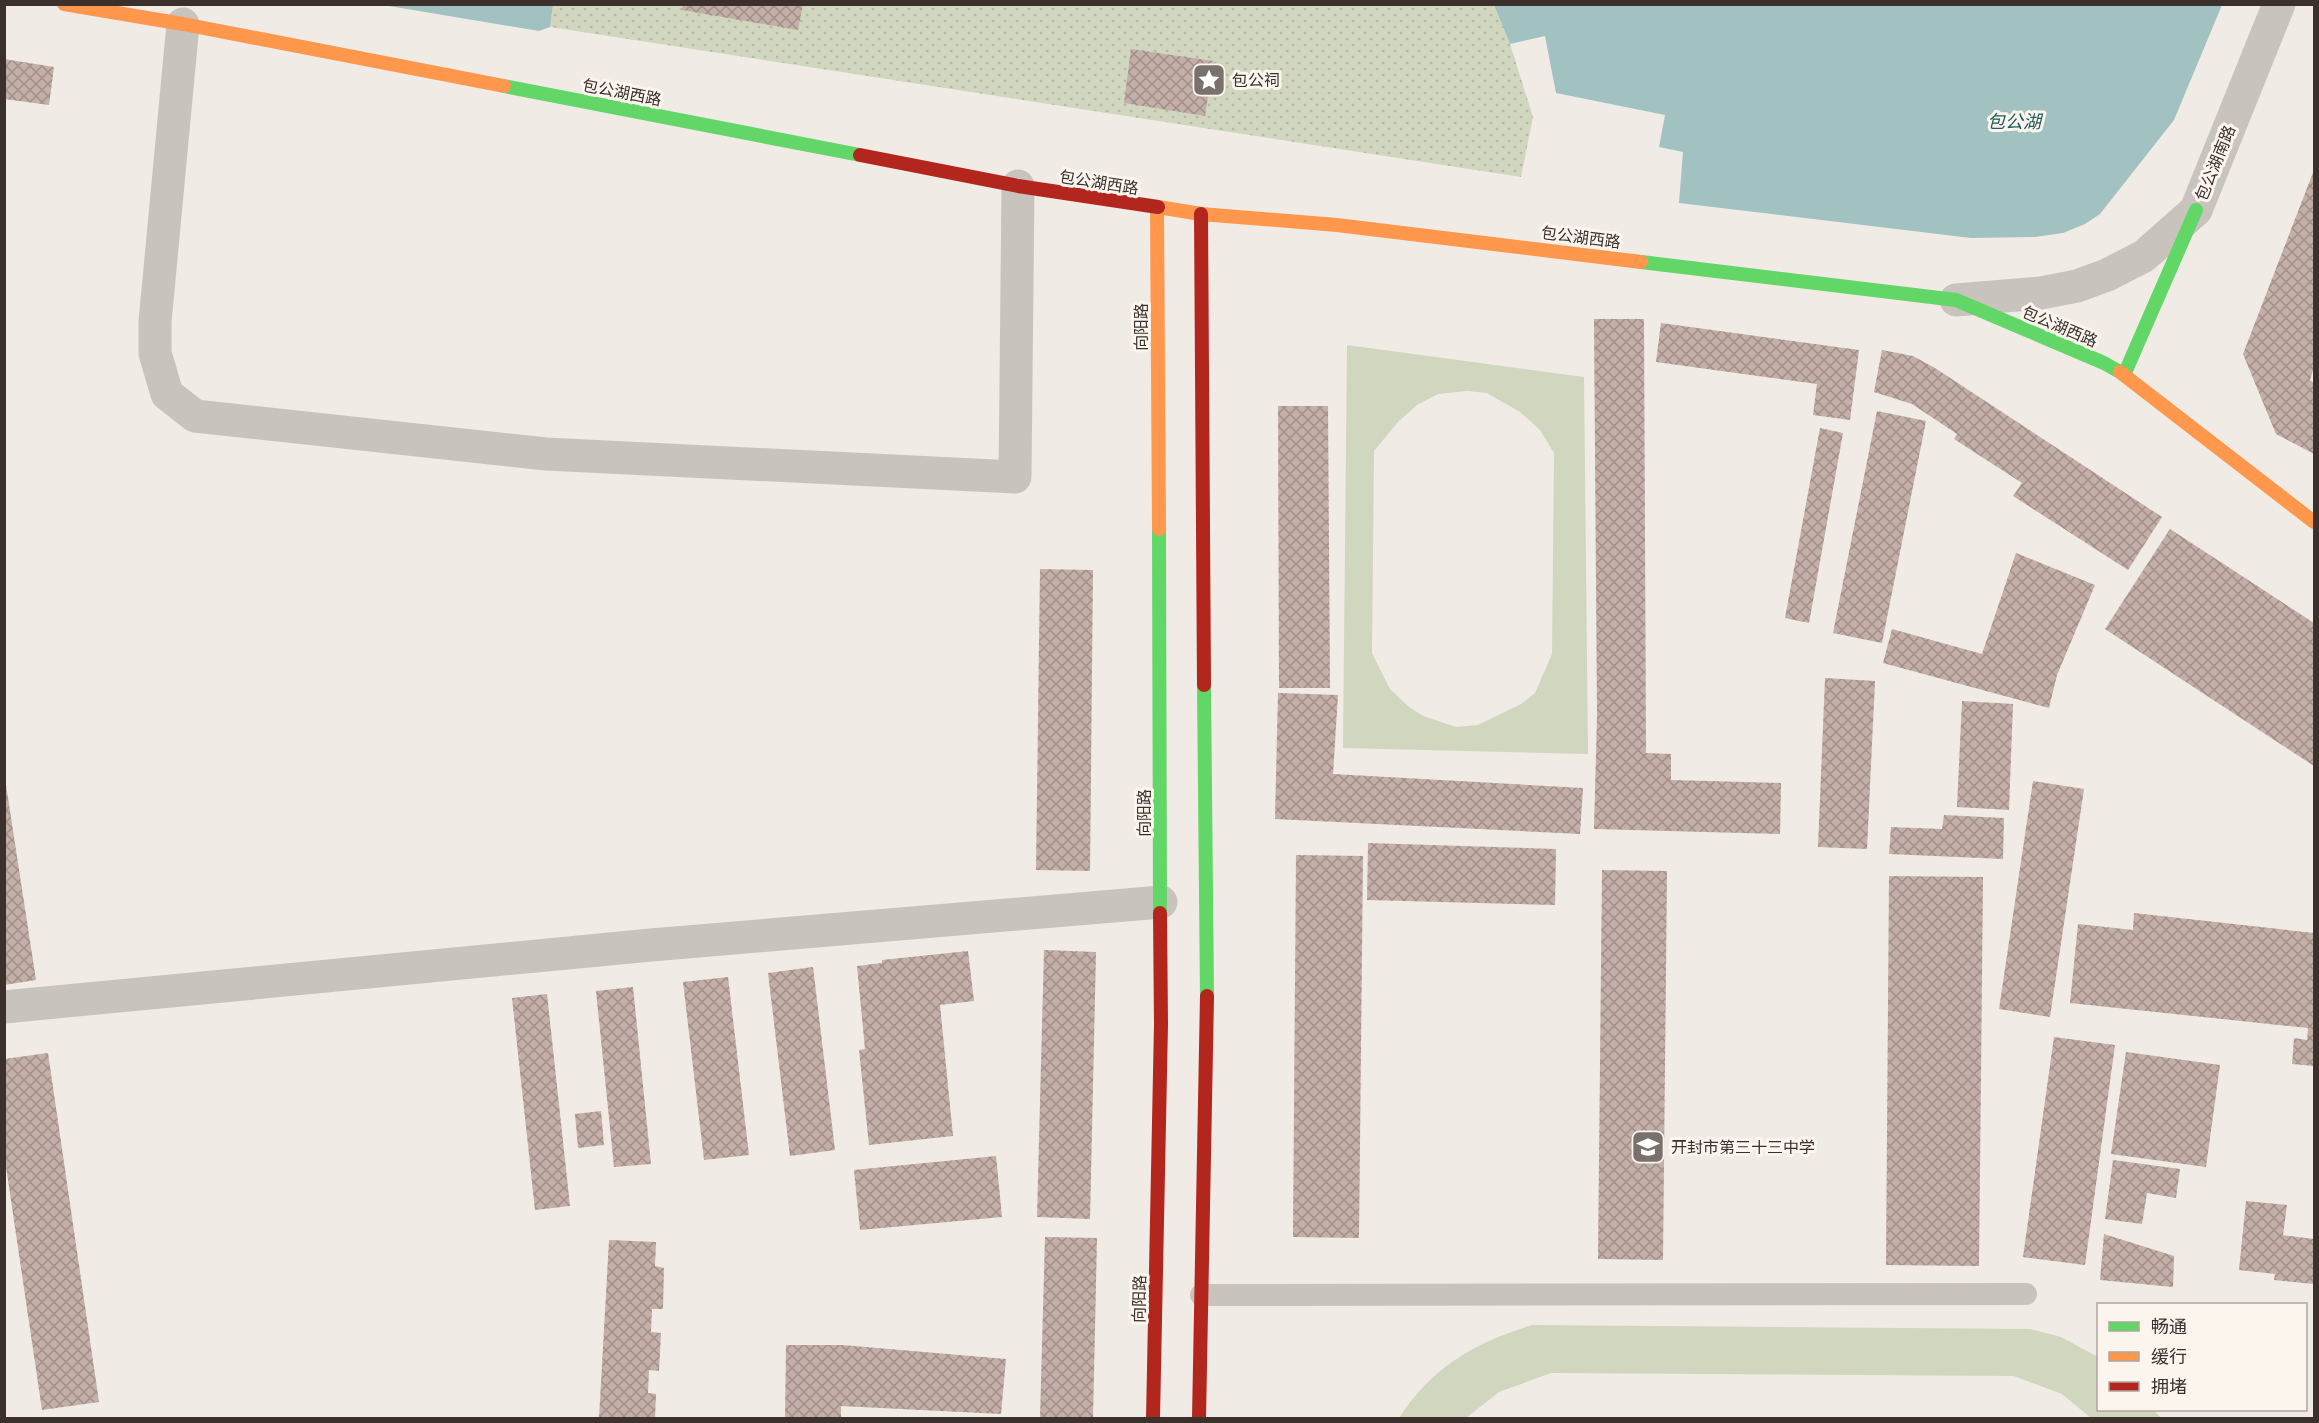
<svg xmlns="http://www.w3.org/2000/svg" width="2319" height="1423" font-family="'IBM Plex Sans','Noto Sans SC',sans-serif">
  <defs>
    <pattern id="grass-dots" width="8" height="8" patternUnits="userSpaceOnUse" patternTransform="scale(1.5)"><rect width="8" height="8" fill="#d1d6bf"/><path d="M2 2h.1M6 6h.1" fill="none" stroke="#b4b8a4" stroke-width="1.8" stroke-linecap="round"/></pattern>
    <pattern id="building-cross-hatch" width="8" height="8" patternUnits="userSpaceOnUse" patternTransform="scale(1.5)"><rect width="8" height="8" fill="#c3afa7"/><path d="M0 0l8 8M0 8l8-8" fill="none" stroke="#a08f88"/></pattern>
  </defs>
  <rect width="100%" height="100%" fill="#f0ebe5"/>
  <polygon fill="url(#grass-dots)" points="553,4 1494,5 1510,44 1533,117 1521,177 550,27"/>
  <g fill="#d1d6bf" fill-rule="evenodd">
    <path d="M 1347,345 L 1584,377 L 1588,754 L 1343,748 ZM 1467,391 L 1487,393 L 1520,412 L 1540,430 L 1554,453 L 1552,654 L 1535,693 L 1521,704 L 1478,725 L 1456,727 L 1423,716 L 1409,707 L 1390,689 L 1372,653 L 1374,451 L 1398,422 L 1417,405 L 1438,394 Z"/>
    <path d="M 1532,1325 L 2030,1329 L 2061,1337 L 2098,1357 L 2098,1410 L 2154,1410 L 2161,1418 L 2091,1418 L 2062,1394 L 2014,1376 L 1551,1373 L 1499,1392 L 1466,1418 L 1399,1418 C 1432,1367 1474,1343 1532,1325 Z"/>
  </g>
  <g fill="#a1c2c1">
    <polygon points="383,5 553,5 550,27 539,31"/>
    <polygon points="1494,5 2222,5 2174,120 2100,214 2085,224 2063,233 2035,237 1971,238 1679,203 1683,152 1659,147 1665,115 1556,93 1545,36 1510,44"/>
  </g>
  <g fill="url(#building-cross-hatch)">
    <polygon points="683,4 803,4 798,30 682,10"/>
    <polygon points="1131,49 1213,61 1205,116 1124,103"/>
    <polygon points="4,59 54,67 49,105 4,99"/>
    <polygon points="2314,170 2314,367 2310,380 2314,383 2314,454 2276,434 2243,354"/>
    <polygon points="1594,319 1644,319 1646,753 1671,754 1671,780 1781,783 1780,834 1594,829 1597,717"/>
    <polygon points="1661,323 1859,350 1850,420 1813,415 1817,384 1656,362"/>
    <polygon points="1882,350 1913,356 1935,368 2162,517 2128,570 2013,496 2022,483 1954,439 1957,434 1912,404 1874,392"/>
    <polygon points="1278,406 1328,406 1330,688 1279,688"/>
    <polygon points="1877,411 1926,421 1882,643 1833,633"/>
    <polygon points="1820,428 1843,433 1809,623 1785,618"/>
    <polygon points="2170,529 2314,623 2314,766 2105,629"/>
    <polygon points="2016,553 2095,585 2057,675 2049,708 1883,663 1892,629 1982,654"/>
    <polygon points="1040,569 1093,570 1090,871 1036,870"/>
    <polygon points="1825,678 1875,681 1867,849 1818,847"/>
    <polygon points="1278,693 1338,695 1333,774 1583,788 1580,834 1275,819"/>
    <polygon points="1962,701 2013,704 2009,810 1957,807"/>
    <polygon points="4,772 36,980 4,985"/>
    <polygon points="2033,781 2084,789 2050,1017 1999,1009"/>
    <polygon points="1944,815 2004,818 2003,859 1889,854 1891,827 1942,829"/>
    <polygon points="1368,843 1556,849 1555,905 1367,900"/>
    <polygon points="1296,855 1363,856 1359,1238 1293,1237"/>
    <polygon points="1602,870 1667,871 1663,1260 1598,1259"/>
    <polygon points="1889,876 1983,877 1979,1266 1886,1265"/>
    <polygon points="2134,913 2314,933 2314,1066 2292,1064 2294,1038 2307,1040 2308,1028 2070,1003 2078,924 2133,930"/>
    <polygon points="1044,950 1096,952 1090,1219 1037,1217"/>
    <polygon points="968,951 974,1001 940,1005 953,1136 869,1145 859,1050 865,1049 857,966 882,963 882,960"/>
    <polygon points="813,967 835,1150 790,1156 768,973"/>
    <polygon points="728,977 749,1155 704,1160 683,982"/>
    <polygon points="633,987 651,1164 614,1167 596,991"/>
    <polygon points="547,994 570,1206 535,1210 512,998"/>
    <polygon points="2054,1037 2115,1045 2085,1265 2023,1257"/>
    <polygon points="2126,1052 2220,1065 2206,1167 2111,1154"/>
    <polygon points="48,1053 99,1402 42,1410 4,1153 4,1059"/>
    <polygon points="601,1111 604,1145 578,1148 575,1114"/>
    <polygon points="996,1156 1002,1217 860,1230 854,1170"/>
    <polygon points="2113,1160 2180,1169 2176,1198 2147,1193 2142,1224 2105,1219"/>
    <polygon points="2246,1201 2287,1205 2283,1235 2314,1239 2314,1284 2274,1280 2275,1274 2239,1270"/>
    <polygon points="2104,1234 2174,1256 2173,1287 2100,1280"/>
    <polygon points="1045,1237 1097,1238 1093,1418 1040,1418"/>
    <polygon points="609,1240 656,1242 655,1266 664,1268 663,1309 652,1309 651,1332 661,1333 659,1371 649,1370 648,1393 656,1394 655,1418 599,1418"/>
    <polygon points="786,1345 842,1345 1006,1359 1001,1414 841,1406 841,1418 785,1418"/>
  </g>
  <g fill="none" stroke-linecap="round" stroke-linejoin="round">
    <polyline stroke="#c9c3be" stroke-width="22" points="1201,1295 2026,1294"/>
    <g stroke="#c9c3be" stroke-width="33">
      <polyline points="183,24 155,322 155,353 167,394 195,416 546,454 1015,477 1018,186"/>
      <polyline points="1956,300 2041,293 2077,286 2107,275 2144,256 2196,210 2279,4"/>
      <polyline points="4,1007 651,945 1161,902"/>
    </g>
    <g stroke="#63d668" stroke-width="14">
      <polyline points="504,86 860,155"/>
      <polyline points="1641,262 1956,300 2104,363 2120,372"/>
      <polyline points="2124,375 2196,210"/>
      <polyline points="1159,529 1160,913"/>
      <polyline points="1204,685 1207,996"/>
    </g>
    <g stroke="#ff974d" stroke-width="14">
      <polyline points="64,4 183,24 504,86"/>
      <polyline points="1158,207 1201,214 1337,225 1641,262"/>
      <polyline points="1157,208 1159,529"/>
      <polyline points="2120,372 2314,522"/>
    </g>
    <g stroke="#b3261e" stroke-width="14">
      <polyline points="860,155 1018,186 1158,207"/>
      <polyline points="1201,214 1204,685"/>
      <polyline points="1153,1418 1161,1024 1160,913"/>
      <polyline points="1199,1418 1207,996"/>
    </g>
  </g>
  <defs>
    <symbol id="sight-square" viewBox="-11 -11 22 22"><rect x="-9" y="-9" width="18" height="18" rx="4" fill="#7a716c" stroke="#fbf5ee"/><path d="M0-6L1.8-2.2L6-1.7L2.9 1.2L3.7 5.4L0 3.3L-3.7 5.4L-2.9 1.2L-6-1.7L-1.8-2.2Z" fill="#fff"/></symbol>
    <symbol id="school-square" viewBox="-11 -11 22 22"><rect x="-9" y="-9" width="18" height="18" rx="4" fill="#7a716c" stroke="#fbf5ee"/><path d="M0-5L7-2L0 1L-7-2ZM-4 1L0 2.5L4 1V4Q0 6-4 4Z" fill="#fff"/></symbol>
  </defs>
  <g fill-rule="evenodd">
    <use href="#sight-square" x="1190" y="61" width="38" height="38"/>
    <use href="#school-square" x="1629" y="1128" width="38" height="38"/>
  </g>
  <g text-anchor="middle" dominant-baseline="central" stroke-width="6" stroke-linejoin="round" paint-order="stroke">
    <g font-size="16" fill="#3b302b" stroke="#fbf5ee" text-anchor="start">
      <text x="1232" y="80">包公祠</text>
      <text x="1671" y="1147">开封市第三十三中学</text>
    </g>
    <g font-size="16" fill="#3b302b" stroke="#fbf5ee">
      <text transform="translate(622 92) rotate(11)">包公湖西路</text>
      <text transform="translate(2215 163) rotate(-68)">包公湖南路</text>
      <text transform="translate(1099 182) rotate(9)">包公湖西路</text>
      <text transform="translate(1581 237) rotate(7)">包公湖西路</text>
      <text transform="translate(2060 326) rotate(23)">包公湖西路</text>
      <text transform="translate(1141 327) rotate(-90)">向阳路</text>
      <text transform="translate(1144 813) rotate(-90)">向阳路</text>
      <text transform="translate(1139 1299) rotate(-89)">向阳路</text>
    </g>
    <g font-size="18" font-style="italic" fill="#1f5a5e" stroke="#fbf5ee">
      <text x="2014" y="121">包公湖</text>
    </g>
  </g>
  <rect width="2319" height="1423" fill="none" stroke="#3b302b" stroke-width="12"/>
  <rect x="2097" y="1303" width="210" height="108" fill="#fbf5ee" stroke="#aea6a0" stroke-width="1.5"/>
  <rect x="2109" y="1322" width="30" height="9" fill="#63d668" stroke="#aea6a0" stroke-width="1.5"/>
  <text x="2151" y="1333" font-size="18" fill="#3b302b">畅通</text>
  <rect x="2109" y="1352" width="30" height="9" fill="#ff974d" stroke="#aea6a0" stroke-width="1.5"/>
  <text x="2151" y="1363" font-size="18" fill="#3b302b">缓行</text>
  <rect x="2109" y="1382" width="30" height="9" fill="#b3261e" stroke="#aea6a0" stroke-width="1.5"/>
  <text x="2151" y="1393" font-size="18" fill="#3b302b">拥堵</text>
</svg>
